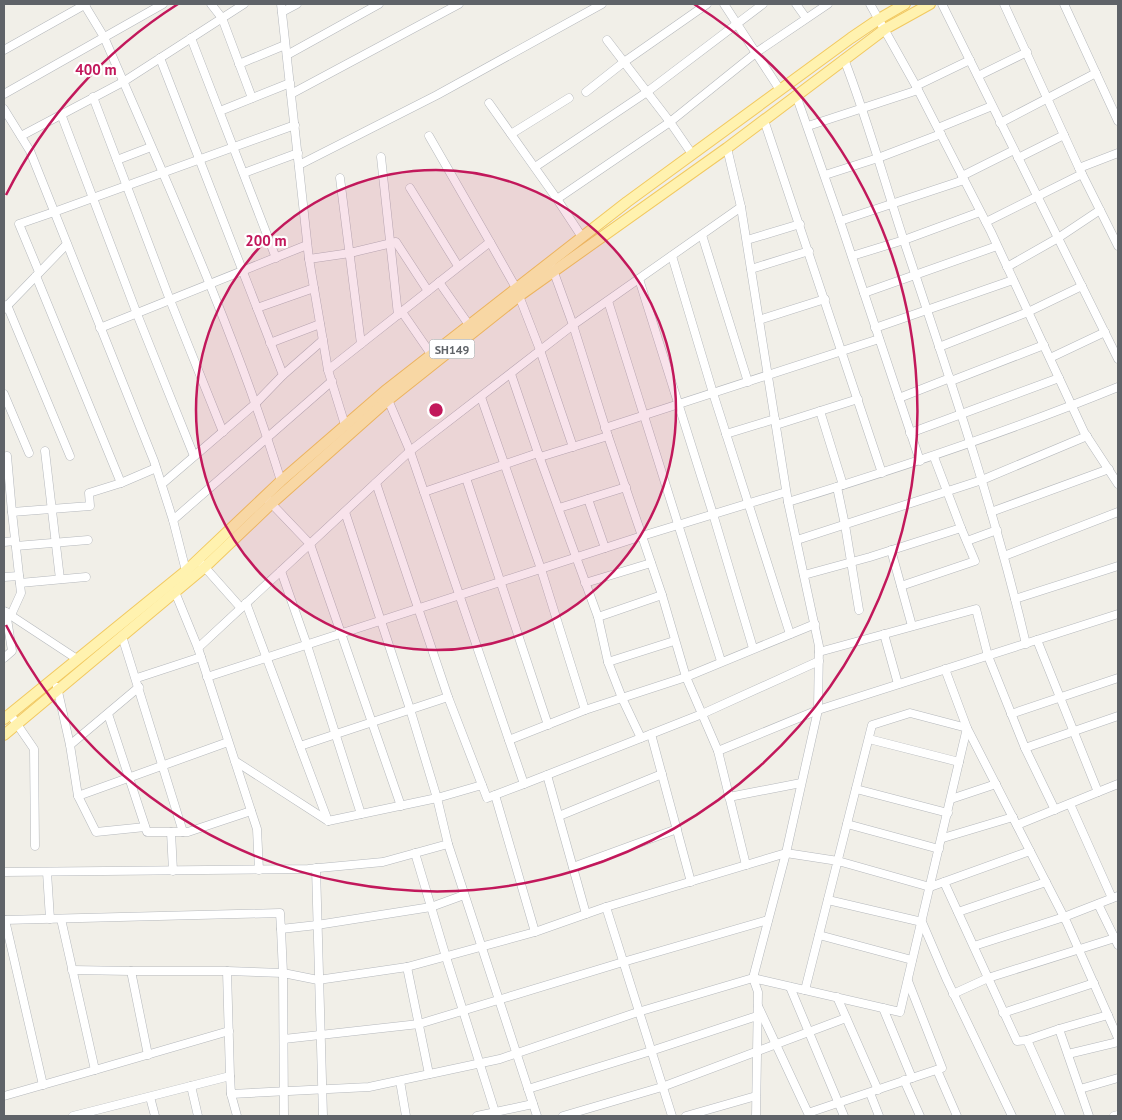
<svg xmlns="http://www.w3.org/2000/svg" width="1122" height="1120" font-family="'PT Sans',sans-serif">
  <rect width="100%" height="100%" fill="#f1efe8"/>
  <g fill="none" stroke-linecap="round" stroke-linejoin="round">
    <defs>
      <g id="minor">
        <path d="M 84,4 L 104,37 C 167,183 234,329 281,481"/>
        <polyline points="211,4 222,18 252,98"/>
        <polyline points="281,4 309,259 328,370 345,425"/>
        <polyline points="724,4 780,90"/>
        <polyline points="796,4 806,18"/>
        <polyline points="870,4 916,86 991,232 1084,432 1118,484"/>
        <polyline points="942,4 1118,359"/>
        <polyline points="1004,4 1079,168 1118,246"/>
        <polyline points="1064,4 1118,121"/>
        <polyline points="282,12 297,4"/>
        <polyline points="191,38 276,258"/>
        <polyline points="607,40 670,122 692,154"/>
        <polyline points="4,50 86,4"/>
        <polyline points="287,55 379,4"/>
        <polyline points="160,58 283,375 255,404 162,484"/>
        <path d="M 844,59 C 869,123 886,188 908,253 C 951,382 995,511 1026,644"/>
        <polyline points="239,64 285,45"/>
        <polyline points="978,76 1027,52"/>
        <polyline points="916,86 970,60"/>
        <polyline points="586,92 624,62 707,4"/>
        <polyline points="4,94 163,4"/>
        <polyline points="291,94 459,4"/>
        <polyline points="796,95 838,215 920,461"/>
        <polyline points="93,97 170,300 223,432"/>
        <polyline points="489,103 557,199 582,237"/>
        <polyline points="4,109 30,151 154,461 173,520 186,571"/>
        <polyline points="220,111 290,83"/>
        <polyline points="61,114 137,314 194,456"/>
        <polyline points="764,120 882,473"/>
        <polyline points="1000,123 1096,73"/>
        <polyline points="808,126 918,90"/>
        <polyline points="938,128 992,106"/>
        <polyline points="511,134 569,98"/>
        <polyline points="21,136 123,82 244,4"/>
        <polyline points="429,136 490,242"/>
        <polyline points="381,157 398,315"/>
        <polyline points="1018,158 1064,135"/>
        <polyline points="117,160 151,147"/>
        <polyline points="299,165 437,95 602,4"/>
        <polyline points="535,167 647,92 763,4"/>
        <polyline points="1079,168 1118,153"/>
        <polyline points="244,173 298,153"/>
        <polyline points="825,175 878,158 941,134"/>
        <polyline points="962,176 1014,150"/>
        <polyline points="340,178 361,344"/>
        <polyline points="410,188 458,266"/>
        <polyline points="557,199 670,122 757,52 828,4"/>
        <polyline points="840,221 964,180"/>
        <polyline points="986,222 1082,174"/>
        <polyline points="702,235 748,382"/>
        <polyline points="747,240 800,224"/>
        <polyline points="672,256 713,393 790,634"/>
        <polyline points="852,256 904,240 980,212"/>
        <polyline points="309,259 350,253 396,242 428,291"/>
        <polyline points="1007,267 1058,238 1100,210"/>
        <polyline points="751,269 809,251"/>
        <polyline points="39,272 19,224 54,212 295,125"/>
        <polyline points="36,276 121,483"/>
        <polyline points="639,279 713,514 753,648"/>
        <polyline points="439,282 469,325"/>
        <polyline points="864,293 997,246"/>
        <polyline points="608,301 721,661"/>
        <polyline points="7,305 70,456"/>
        <polyline points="257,308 314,288"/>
        <polyline points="4,309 67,244"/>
        <polyline points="402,312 431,354"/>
        <polyline points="759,320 825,299"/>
        <polyline points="100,328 307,245"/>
        <polyline points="875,328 1013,280"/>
        <polyline points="270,343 320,324"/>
        <polyline points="939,347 1028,312 1082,286"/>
        <polyline points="1050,358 1105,332"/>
        <polyline points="328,370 490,242 516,288 540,350 573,447"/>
        <polyline points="283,375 323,340"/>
        <polyline points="951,381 1044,345"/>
        <polyline points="4,394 29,453"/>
        <polyline points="386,395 410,451 524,784 702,714 686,677 662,595 608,436 573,325 552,267"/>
        <polyline points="481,397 541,569 585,710 509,740"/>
        <polyline points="899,398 950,378"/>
        <polyline points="820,411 843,485"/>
        <polyline points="776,425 858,399"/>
        <polyline points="605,428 879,339"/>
        <polyline points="910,433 1059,378"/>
        <polyline points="726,434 775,419"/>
        <polyline points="45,451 60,579"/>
        <polyline points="538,453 598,617 608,662 622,698 641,738"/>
        <polyline points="7,456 12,512 90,506 89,493 121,483 156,468"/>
        <polyline points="540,457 608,436"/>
        <polyline points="466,478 548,725"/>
        <polyline points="376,483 448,697"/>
        <polyline points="837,487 845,525 859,610"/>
        <polyline points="424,492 538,453 511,374"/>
        <polyline points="588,499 605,548"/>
        <polyline points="268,500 310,544 401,806"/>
        <path d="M 788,502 C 900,468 1010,431 1118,387"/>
        <polyline points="559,508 626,487"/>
        <polyline points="991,512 1109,469"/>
        <polyline points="173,520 332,381"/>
        <polyline points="797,540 982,480 1087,436"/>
        <polyline points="967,541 997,530"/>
        <polyline points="4,542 15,541"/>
        <polyline points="16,546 88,540"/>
        <polyline points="891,550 912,626"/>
        <polyline points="1004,556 1118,512"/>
        <polyline points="201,563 241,608"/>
        <polyline points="281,571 307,645 361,814"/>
        <polyline points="804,575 870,557 961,528 934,457"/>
        <polyline points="4,577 19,576"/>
        <polyline points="20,583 86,577"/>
        <polyline points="585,583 651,563"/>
        <polyline points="901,586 975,561 961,528"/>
        <polyline points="175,592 198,648 257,829 259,870"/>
        <polyline points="1015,599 1118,566"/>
        <polyline points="246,603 328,821"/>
        <polyline points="4,611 77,659"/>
        <polyline points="11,615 21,593 12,512"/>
        <polyline points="598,617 662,595"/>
        <polyline points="884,634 898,684"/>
        <polyline points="122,636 183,832"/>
        <polyline points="1037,640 1098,792 1118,784"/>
        <polyline points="198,648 410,451 573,325 741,207"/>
        <polyline points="819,652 976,609 988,656 1025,748 1118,716"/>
        <polyline points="4,658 12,651 6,612"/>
        <polyline points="608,662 674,641"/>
        <polyline points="207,677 642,536 786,492"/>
        <polyline points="137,678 201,657"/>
        <polyline points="57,687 70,745 78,796 228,742"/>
        <polyline points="585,710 686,677 815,624"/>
        <polyline points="10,714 34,749 35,846"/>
        <polyline points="108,714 147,832 188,832 251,811"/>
        <polyline points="1011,714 1118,678"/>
        <polyline points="651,734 691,882"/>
        <polyline points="869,739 959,762"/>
        <polyline points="70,745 139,687"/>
        <polyline points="300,746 448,697 482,785"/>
        <polyline points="1025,748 1055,810"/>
        <polyline points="718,751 818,710 1118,614"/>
        <polyline points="235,761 328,821 437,798 410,709 345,512"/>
        <polyline points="547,775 586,914 606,907 672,1116"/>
        <polyline points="856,789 948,813"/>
        <polyline points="78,796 96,832 145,827"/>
        <polyline points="729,797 801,783"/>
        <polyline points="951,799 996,784"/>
        <polyline points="1070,804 1112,898"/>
        <polyline points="559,816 662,774"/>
        <polyline points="847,824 939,849"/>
        <polyline points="1017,825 1098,792"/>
        <polyline points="171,832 173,871"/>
        <polyline points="943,838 1013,817"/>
        <polyline points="448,844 537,1116"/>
        <polyline points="1030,851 1067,923 1118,1038"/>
        <polyline points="415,853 446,957 495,1112"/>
        <polyline points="746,865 718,751 702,714 819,661"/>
        <polyline points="573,867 677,829"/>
        <polyline points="316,868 323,1116"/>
        <polyline points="4,872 308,869 383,862 448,844 437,798 482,785 487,798 524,784"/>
        <polyline points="47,872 50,919"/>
        <polyline points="944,882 1017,1041 1027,1040 1061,1116"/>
        <polyline points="828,900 922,922 946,978 1012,1116"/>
        <polyline points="1098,904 1118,945"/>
        <path d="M 606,907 L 786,853 L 838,861 L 930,887 L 1030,851 L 967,728 L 910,713 L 872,725 C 850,813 827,902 805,990"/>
        <polyline points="958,912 1046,882"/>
        <polyline points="61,919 95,1070 229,1031"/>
        <polyline points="4,920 280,913 281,929 317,925 431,907 464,895"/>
        <polyline points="5,920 43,1085"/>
        <polyline points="535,932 586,914"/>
        <polyline points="819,935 912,960"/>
        <polyline points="974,946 1064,917 1118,896"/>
        <polyline points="407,967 429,1074"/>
        <polyline points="72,970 131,971"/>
        <polyline points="908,981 942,1068 912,1078"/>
        <polyline points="790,987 844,1116"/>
        <polyline points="953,994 988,978 1118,937"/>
        <polyline points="837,997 878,1090"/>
        <polyline points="758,1006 808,1113 912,1078 883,1008"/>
        <polyline points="1003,1013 1094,983"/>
        <polyline points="1059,1029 1089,1116"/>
        <polyline points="284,1039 419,1024 623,962 768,920"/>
        <polyline points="1027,1040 1059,1029 1108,1015"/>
        <polyline points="1068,1054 1118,1042"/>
        <polyline points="148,1055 131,971 227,971"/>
        <polyline points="937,1070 957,1116"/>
        <polyline points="230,1076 227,971 283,973 281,929"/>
        <polyline points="904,1080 920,1116"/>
        <polyline points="400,1081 406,1116"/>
        <polyline points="191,1086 198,1116"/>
        <polyline points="528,1089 651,1051 757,1016"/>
        <polyline points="1080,1089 1118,1078"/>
        <polyline points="870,1093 879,1116"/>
        <polyline points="231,1094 237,1116"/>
        <polyline points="4,1096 95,1070"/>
        <polyline points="150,1097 155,1116"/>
        <polyline points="73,1116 230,1076 231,1094 369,1087 500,1059 638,1012 753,978 786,853 818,710 819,646 788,502 741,207 727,148"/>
        <polyline points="284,1116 283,973 318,980 407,967 535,932 495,795"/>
        <polyline points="477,1116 533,1104"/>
        <polyline points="563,1116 662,1087 846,1018"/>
        <polyline points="686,1116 756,1096"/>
        <polyline points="756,1116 758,992 753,978 900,1012 967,728 945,669"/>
        <polyline points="1114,1116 1118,1115"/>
      </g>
      <g id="major">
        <polyline points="4,719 186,571 281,481 385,391 627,202 851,38 879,19 905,4"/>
        <polyline points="4,735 205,567 271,504 388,400 519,296 727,148 885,29 930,4"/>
      </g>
    </defs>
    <use href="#minor" stroke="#b5b8bc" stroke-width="9"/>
    <use href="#major" stroke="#f2c960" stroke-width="12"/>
    <use href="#minor" stroke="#fff" stroke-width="8"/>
    <use href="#major" stroke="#fff2af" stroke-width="10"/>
  </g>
  <circle cx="436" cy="410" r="240" fill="#c2185b" fill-opacity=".12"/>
  <g fill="none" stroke="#c2185b" stroke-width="2.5">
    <circle cx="436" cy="410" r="240"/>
    <path d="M6 195A481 481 0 0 1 178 4M694 4A481 481 0 1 1 6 625"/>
  </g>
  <g text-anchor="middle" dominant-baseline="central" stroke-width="4.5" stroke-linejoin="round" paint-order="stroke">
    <rect fill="#fff" stroke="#8f9295" stroke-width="1" x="429.5" y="339.5" width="45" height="19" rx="4"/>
    <g font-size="12" font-weight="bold" fill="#5f6368">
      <text x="452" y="349">SH149</text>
    </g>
  </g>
  <circle cx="436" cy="410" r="8" fill="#c2185b" stroke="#fff" stroke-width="2.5"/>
  <g font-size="15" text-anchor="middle" font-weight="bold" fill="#c2185b" stroke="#fff" stroke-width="4.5" stroke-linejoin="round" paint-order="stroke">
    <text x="96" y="75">400 m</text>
    <text x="266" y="246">200 m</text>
  </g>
  <rect width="1122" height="1120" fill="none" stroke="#5f6368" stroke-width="10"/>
</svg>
